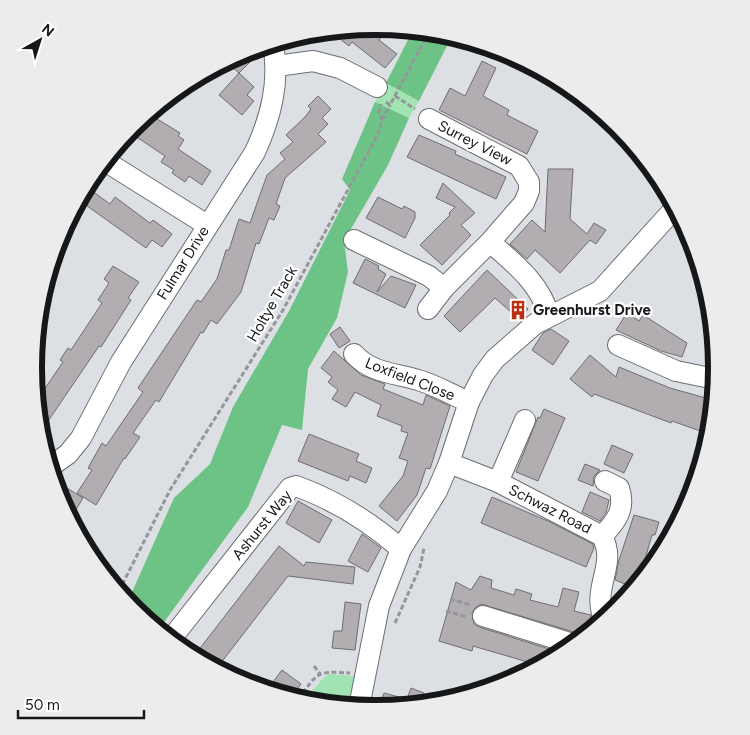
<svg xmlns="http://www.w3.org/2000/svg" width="750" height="735" font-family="Figtree,sans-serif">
  <rect width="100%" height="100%" fill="#dcdfe3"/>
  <g fill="#a2e3b3">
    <polygon points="386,83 419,101 409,118 375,102"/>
    <polygon points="329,674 355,676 349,706 304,701 323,678"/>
  </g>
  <g fill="#6dc386">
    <polygon points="413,30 452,36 419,101 386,83"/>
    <polygon points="375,102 409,118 388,165 344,241 348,272 337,318 308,369 302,430 282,425 248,507 159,629 128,601 174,498 210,464 233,407 289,311 350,190 342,179"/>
  </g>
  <g fill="#b1adb1" stroke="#706d70">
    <polygon points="376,26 384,33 379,40 397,54 385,68 352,42 349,46 330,31"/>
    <polygon points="261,47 262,50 239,73 231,66 231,60"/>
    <polygon points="482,61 496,68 483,96 509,110 507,115 538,131 527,154 439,110 450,88 465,96"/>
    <polygon points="239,73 254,87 247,95 254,101 242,115 219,95"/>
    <polygon points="318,96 331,109 322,118 328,124 318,134 326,142 285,178 276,204 280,206 274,220 269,218 259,244 256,243 241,292 217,324 211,320 203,333 201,332 159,402 156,400 133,433 140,437 125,459 124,458 96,505 77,493 92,470 88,468 102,443 106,446 143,392 138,388 197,300 201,302 217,279 226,250 229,250 239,219 250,223 267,175 285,159 280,153 293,142 286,135 305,117 311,109 308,106"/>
    <polygon points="149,114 180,133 178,136 184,140 178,149 211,171 202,185 189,176 185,182 172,173 174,170 161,162 165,156 129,132"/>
    <polygon points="419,135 456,151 455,154 506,177 496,199 407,157"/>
    <polygon points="548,169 573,169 570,219 587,234 594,223 606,230 596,244 590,240 560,273 535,250 527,259 510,244 532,220 545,232"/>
    <polygon points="443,183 475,213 461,225 471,235 442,265 420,245 450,215 449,213 455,207 436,198"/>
    <polygon points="92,191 110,204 115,197 150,223 153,220 172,234 162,247 152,240 146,248 83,203"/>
    <polygon points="378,197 402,209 404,206 415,212 415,218 405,238 366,218"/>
    <polygon points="365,259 379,266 378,269 386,274 377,292 391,276 416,285 405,308 353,283"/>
    <polygon points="113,266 139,282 128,298 131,300 101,347 99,346 40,433 37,400 63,362 60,360 68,348 71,350 102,303 98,300 109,283 104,279"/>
    <polygon points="487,270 528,309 519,319 495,298 460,332 444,316"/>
    <polygon points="627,313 639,321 643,315 687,343 682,357 661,351 616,330"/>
    <polygon points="340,327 350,341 339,348 330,334"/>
    <polygon points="551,329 569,341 553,365 532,350 543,333"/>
    <polygon points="334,351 361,375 385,384 383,389 423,405 426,395 450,406 430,469 426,468 417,495 397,521 379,506 403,476 408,461 399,458 408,433 401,431 402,426 377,416 381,405 355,392 346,407 332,399 338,390 328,382 332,377 321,368"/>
    <polygon points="590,355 616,377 619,367 670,388 713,400 710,432 703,432 672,421 671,423 594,394 592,397 570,379"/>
    <polygon points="544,409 565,418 538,481 516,472 538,417 540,418"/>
    <polygon points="309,434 359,454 356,461 372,468 366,483 350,476 348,481 298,461"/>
    <polygon points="612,445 633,454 624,473 604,464"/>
    <polygon points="585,464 600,470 594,476 593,486 578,480"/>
    <polygon points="67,488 83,498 71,518 60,499"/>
    <polygon points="590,492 609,500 606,513 600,521 582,512"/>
    <polygon points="492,497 550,522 593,544 594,548 586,567 481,523"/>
    <polygon points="298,501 332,520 319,543 286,523"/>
    <polygon points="634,515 659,522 655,535 652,535 639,580 633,578 630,586 615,580 619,560"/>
    <polygon points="362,534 381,548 368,572 348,561"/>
    <polygon points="279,546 304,566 306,562 355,567 353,584 288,576 217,668 194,656"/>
    <polygon points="480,576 492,580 491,588 514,595 516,589 532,594 530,600 558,607 563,588 579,592 574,611 591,615 588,632 582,637 577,633 481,604 475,608 472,613 474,624 479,627 562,653 538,665 473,646 472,651 439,641 456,582 471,590"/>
    <polygon points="345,602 361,604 355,650 332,648 334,631 342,631"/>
    <polygon points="282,670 301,684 291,697 267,690"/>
    <polygon points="411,688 424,693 421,704 379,708 384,693 407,699"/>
  </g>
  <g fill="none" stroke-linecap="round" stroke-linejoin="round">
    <defs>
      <g id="street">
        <polyline points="277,66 313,61 340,68 377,87"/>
        <polyline points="105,161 207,225"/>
        <polyline points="354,240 429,276 444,288"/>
        <path d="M 490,242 C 514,263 541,284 549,316"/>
        <polyline points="428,309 444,288 490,242 524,203 529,191 529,182 519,166 429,119"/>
        <polyline points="618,345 676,371 715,379"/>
        <path d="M 354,354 C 371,373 395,373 418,380 C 436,385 452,395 469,402"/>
        <polyline points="449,463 498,482 525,420"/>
        <path d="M 50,467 L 68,454 L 81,438 L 121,362 L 255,152 C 271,117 280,82 273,44"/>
        <path d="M 498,482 L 602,536 C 618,565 591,587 604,619"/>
        <path d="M 602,536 C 616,522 626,509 619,488 L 605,481"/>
        <polyline points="483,616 573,644"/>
        <path d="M 171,639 L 290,488 L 296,486 C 335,500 370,522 401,549"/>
        <polyline points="359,707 379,606 401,549 437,491 449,463 469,402 483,375 495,359 535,324 600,291 675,208"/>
      </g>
    </defs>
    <use href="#street" stroke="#6c6e72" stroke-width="22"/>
    <g stroke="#94969a" stroke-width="3" stroke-dasharray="5 2.5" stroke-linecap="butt">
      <polyline points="395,96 415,109"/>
      <polyline points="386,102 390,105 429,32"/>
      <polyline points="382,120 390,105"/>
      <polyline points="119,591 170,490 283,310 378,134 382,120 379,112 381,104"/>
      <polyline points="450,599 471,605"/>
      <polyline points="446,611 467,617"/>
      <polyline points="395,623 420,567 424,548"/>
      <polyline points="314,666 320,674"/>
      <path d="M 298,699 C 319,672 315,671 350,673"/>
    </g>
    <use href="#street" stroke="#fff" stroke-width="20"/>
  </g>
  <defs>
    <symbol id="building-bare" viewBox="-9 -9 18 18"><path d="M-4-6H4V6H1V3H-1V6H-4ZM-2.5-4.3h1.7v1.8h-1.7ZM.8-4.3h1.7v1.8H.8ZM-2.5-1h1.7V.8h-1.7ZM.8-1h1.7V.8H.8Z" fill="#bb3010" stroke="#fff" stroke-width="2.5" paint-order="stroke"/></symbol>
  </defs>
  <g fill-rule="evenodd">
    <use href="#building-bare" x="504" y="296" width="28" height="28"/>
  </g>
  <g text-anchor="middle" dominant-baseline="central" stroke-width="4.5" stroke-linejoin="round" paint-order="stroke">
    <g font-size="15" fill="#161719" stroke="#fff">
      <text transform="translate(475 143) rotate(27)">Surrey View</text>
      <text transform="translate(183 263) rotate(-58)">Fulmar Drive</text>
      <text transform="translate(272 304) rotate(-60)">Holtye Track</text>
      <text transform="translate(410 379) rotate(21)">Loxfield Close</text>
      <text transform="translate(550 509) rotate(27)">Schwaz Road</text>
      <text transform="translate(262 525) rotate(-51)">Ashurst Way</text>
    </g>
    <g font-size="15" font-weight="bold" fill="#161719" stroke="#fff" text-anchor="start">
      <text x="533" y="310">Greenhurst Drive</text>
    </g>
  </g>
  <path d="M0 0H750V735H0ZM374 35H376A332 332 0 0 1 708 367V368A332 332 0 0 1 376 700H374A332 332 0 0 1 42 368V367A332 332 0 0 1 374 35Z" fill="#ececed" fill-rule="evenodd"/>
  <path fill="none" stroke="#161719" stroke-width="6" d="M374 35H376A332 332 0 0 1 708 367V368A332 332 0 0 1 376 700H374A332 332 0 0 1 42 368V367A332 332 0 0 1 374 35Z"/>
  <g transform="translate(40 40) rotate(39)" stroke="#ffffff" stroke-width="4" paint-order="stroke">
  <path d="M0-4L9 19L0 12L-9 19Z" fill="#161719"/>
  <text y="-8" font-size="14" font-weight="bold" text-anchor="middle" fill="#161719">N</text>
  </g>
  <path d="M18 710v8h126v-8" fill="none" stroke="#161719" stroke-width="2.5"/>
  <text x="25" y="710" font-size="15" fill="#161719" stroke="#ffffff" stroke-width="4" paint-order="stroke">50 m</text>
</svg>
